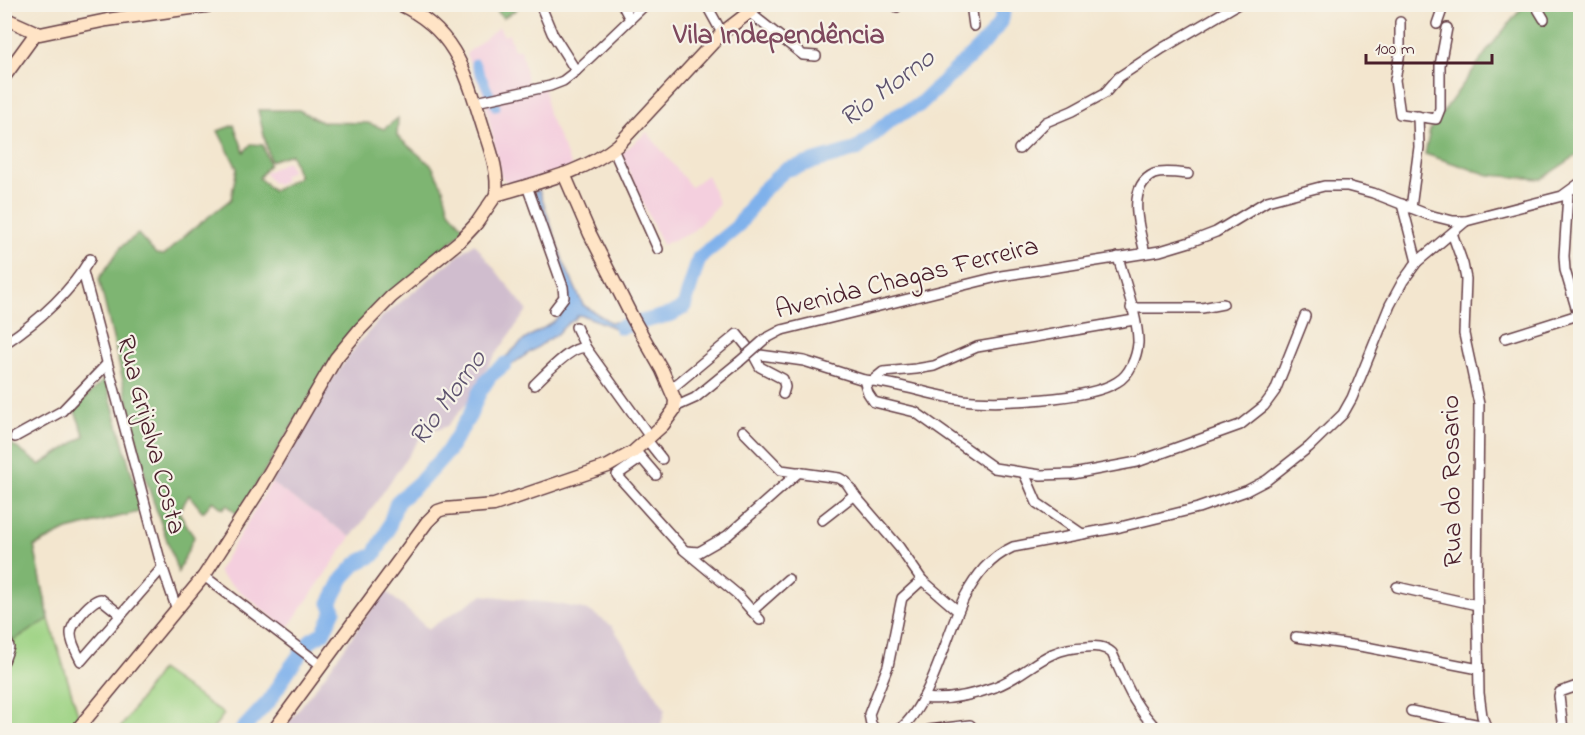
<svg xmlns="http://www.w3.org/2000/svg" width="1585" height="735" font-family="'Indie Flower',sans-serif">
  <rect width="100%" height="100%" fill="#f7f3e8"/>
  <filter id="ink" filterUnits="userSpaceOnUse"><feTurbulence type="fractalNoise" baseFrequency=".0167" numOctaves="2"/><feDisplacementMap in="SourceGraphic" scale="12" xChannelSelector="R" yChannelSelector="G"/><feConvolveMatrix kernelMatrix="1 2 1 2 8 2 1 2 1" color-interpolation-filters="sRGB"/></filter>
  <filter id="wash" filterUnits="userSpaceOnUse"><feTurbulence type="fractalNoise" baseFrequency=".008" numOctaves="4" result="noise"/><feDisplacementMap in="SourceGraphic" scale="24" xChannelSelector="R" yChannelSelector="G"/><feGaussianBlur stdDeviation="1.35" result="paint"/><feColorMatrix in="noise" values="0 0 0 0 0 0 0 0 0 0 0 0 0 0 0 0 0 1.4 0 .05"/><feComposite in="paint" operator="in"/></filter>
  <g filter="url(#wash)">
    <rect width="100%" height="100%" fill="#f3e6cf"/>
    <g fill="#f4cfde">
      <polygon points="499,27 504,36 509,34 514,50 521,49 528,86 544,83 548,114 572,167 512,186 501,177 484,96 466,54"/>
      <polygon points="647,132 691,187 707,175 719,204 691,233 662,245 621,154"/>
      <polygon points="287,161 292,170 283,176 285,180 276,185 274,182 272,183 265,173"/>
      <polygon points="271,483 351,537 287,629 221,576 218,571"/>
    </g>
    <g fill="#d0bdce">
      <polygon points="474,243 527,310 483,373 486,375 475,394 447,426 437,430 429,425 364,520 351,537 271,483 326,388 357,345 381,318"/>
      <polygon points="385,590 428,629 482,595 558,604 588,610 612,626 665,709 660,729 656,730 283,730 328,671"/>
    </g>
    <g fill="#9ed384" stroke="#747958" stroke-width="1.5">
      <polygon points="105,379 142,511 67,530 34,547 49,619 80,720 72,730 5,730 4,438 6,440 40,465 85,436 74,409"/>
      <polygon points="160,670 224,714 212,730 119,730"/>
    </g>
    <g fill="#7eb572" stroke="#646a4e" stroke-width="1.5">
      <polygon points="1525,4 1580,5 1580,153 1541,179 1489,175 1425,154 1430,130 1490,47"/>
      <polygon points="485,5 520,5 516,10 503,18 494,7 486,8"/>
      <polygon points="258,110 299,110 321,122 368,123 384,129 398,118 397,136 432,166 443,188 449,210 465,229 341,345 238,515 227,505 223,509 213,501 203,512 189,495 179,512 194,537 178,572 147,483 99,279 121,247 138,234 156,254 164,255 188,233 231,199 237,168 218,131 234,125 244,152 251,144 263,145 269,164 259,178 273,191 299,177 291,154 270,161"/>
      <polygon points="105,379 142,511 67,530 34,546 49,619 9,643 4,651 4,438 6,440 40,465 85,436 74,409"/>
    </g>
    <path fill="#7fb1eb" stroke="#64688b" stroke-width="1.5" d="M 539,190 L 563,261 L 583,305 L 610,322 L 629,322 L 632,330 C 612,332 597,317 578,315 L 574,320 L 567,324 L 557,334 L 493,377 L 488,375 C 499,364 510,352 522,342 C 545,323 569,325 566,287 L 534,192 Z"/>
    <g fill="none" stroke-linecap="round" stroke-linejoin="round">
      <polyline stroke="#7fb1eb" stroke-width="9" points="475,63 496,107"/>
      <g stroke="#7fb1eb" stroke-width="15">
        <polyline points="621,327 672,314 684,307 699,258 737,227 760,193 785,170 857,149 893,118 919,105 983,44 1001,22 1005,4"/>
        <polyline points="242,730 269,701 287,672 311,640 323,633 334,610 330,603 343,578 357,563 374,555 387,532 397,502 421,481 448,451 470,415 479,393 490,376 505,364"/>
      </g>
    </g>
  </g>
  <g filter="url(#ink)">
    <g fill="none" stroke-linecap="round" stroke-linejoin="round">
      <defs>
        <g id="street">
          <polyline points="540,4 552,33 576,71"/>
          <polyline points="622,4 630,19"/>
          <polyline points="706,4 722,33"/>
          <polyline points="896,4 897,7"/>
          <polyline points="971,4 974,26"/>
          <polyline points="1535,4 1544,19"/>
          <polyline points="1091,5 1094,4"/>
          <polyline points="750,13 803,55 816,56"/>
          <polyline points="1400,22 1400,52 1395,80 1400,114 1436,119 1440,109 1440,65 1447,28"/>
          <polyline points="1437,24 1444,4"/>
          <polyline points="476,102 550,86 563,81 576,71 646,4"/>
          <polyline points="613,149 658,249"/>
          <polyline points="1019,149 1046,122 1072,111 1105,93 1119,77 1163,48 1238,4"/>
          <polyline points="527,186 563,287 564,297 554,310"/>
          <polyline points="1568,194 1564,256 1565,270 1580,321"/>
          <polyline points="1402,204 1417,262"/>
          <polyline points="1411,208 1419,147 1418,116"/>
          <polyline points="1452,233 1463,264 1466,279 1464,334 1479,404 1477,582 1479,693 1482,716 1487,730"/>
          <path d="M 1145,253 C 1140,231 1125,187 1154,174 C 1163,171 1178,173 1188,174"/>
          <polyline points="83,272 160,560 177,610"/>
          <polyline points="1131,308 1202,308 1223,304"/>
          <polyline points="576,327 586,348 650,437"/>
          <polyline points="782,330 1001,276 1160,251 1190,242 1216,232 1267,201 1324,186 1347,186 1373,193 1429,215 1453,221 1466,221 1562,196 1580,183"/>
          <polyline points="1505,338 1578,315"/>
          <path d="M 4,344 C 37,322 70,293 90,259"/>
          <polyline points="753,354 804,361 864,380 868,393 874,402 915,412 994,468 1041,475 1073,474 1137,462 1240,425 1264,406 1275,391 1305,316"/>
          <path d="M 864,380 C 898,383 930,395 963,400 C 997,404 1089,400 1117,382 C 1130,375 1137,356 1138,343 C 1139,322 1124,279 1118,257"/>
          <polyline points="872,381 883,372 916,369 934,366 977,347 1134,320"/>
          <path d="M 534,385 C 545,375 572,344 586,348"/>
          <polyline points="671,389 737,334 753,354 760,367 783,379 785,387 783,394"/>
          <polyline points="675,407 695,398 739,362"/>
          <polyline points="743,431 781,470 839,478 846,482 856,497 899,547 922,580 958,611"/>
          <polyline points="15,437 62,411 107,364"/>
          <polyline points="647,440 662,459"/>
          <polyline points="638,454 656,475"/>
          <polyline points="641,458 617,475 684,550 737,594 760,620"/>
          <polyline points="1024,473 1037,503 1082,534"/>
          <polyline points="822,520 854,495"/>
          <polyline points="686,551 699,552 727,536 799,472"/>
          <polyline points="204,576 321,665"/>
          <polyline points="1397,587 1477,605"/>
          <polyline points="752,611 788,579"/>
          <path d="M 121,615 L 101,599 C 92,599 70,624 71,634 C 71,643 77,653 81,661 L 162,568"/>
          <polyline points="4,633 9,647 4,661"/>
          <polyline points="1296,637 1366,647 1479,669"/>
          <path d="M 923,698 C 946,701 973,695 995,687 C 1031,673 1042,648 1086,647 C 1096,646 1104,646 1112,653 C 1127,686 1132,704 1158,730"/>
          <polyline points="1411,711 1485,726"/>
          <polyline points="876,730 871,724 869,714 888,666 901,602 902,598 922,580"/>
          <path d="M 899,730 C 930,706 946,635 964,598 C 976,576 989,558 1013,547 L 1120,527 L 1198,508 L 1246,491 L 1267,480 L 1309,447 L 1343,414 L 1352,398 L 1390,305 L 1403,281 L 1417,262 L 1466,221"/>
          <polyline points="929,730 970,725 975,730"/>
          <polyline points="1563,730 1559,696 1560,692 1580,685"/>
        </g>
        <g id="secondary">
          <path d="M 399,4 C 456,30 466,73 483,127 C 490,149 499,171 496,195"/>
          <polyline points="4,18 40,34 107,20 219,4"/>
          <polyline points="4,77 36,33"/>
          <path d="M 77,730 L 204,576 L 260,489 L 336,358 L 360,329 L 391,297 L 461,240 L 476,224 L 496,195 C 537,182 584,173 618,145 L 722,33 L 760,4"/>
          <polyline points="274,730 427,522 438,511 444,509 494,505 608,466 633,452 663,425 674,410 675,400 662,370 633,319 590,234 564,174"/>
        </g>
      </defs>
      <use href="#street" stroke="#633d44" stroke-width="12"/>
      <use href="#secondary" stroke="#633d44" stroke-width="15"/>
      <use href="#street" stroke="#fff" stroke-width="9"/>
      <use href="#secondary" stroke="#ffe4c6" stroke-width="12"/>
      <defs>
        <polyline id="street-bridge" points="739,362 765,339 782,330"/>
      </defs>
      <use href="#street-bridge" stroke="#633d44" stroke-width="12" stroke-linecap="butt"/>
      <use href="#street-bridge" stroke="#fff" stroke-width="9"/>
    </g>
  </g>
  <g text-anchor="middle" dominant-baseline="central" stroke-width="4.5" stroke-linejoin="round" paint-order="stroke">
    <g font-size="27" fill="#4a1f2b" stroke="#f7f3e8">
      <text transform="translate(907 279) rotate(-14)">Avenida Chagas Ferreira</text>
      <text transform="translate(150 435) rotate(75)">Rua Grijalva Costa</text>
      <text transform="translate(1453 481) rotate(-91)">Rua do Rosario</text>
    </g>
    <g font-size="28" font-weight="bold" fill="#7e485d" stroke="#f7f3e8">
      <text x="779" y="36">Vila Independência</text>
    </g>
    <g font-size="28" font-style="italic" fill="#5d526e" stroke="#f7f3e8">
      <text transform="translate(888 89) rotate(-37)">Rio Morno</text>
      <text transform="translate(449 399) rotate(-54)">Rio Morno</text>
    </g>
  </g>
  <rect width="1585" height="735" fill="none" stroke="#f7f3e8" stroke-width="24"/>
  <path d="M1366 54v9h126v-9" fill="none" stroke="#4a1f2b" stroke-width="3"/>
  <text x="1375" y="54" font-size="18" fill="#4a1f2b" stroke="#f7f3e8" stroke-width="4.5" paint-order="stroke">100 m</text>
</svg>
